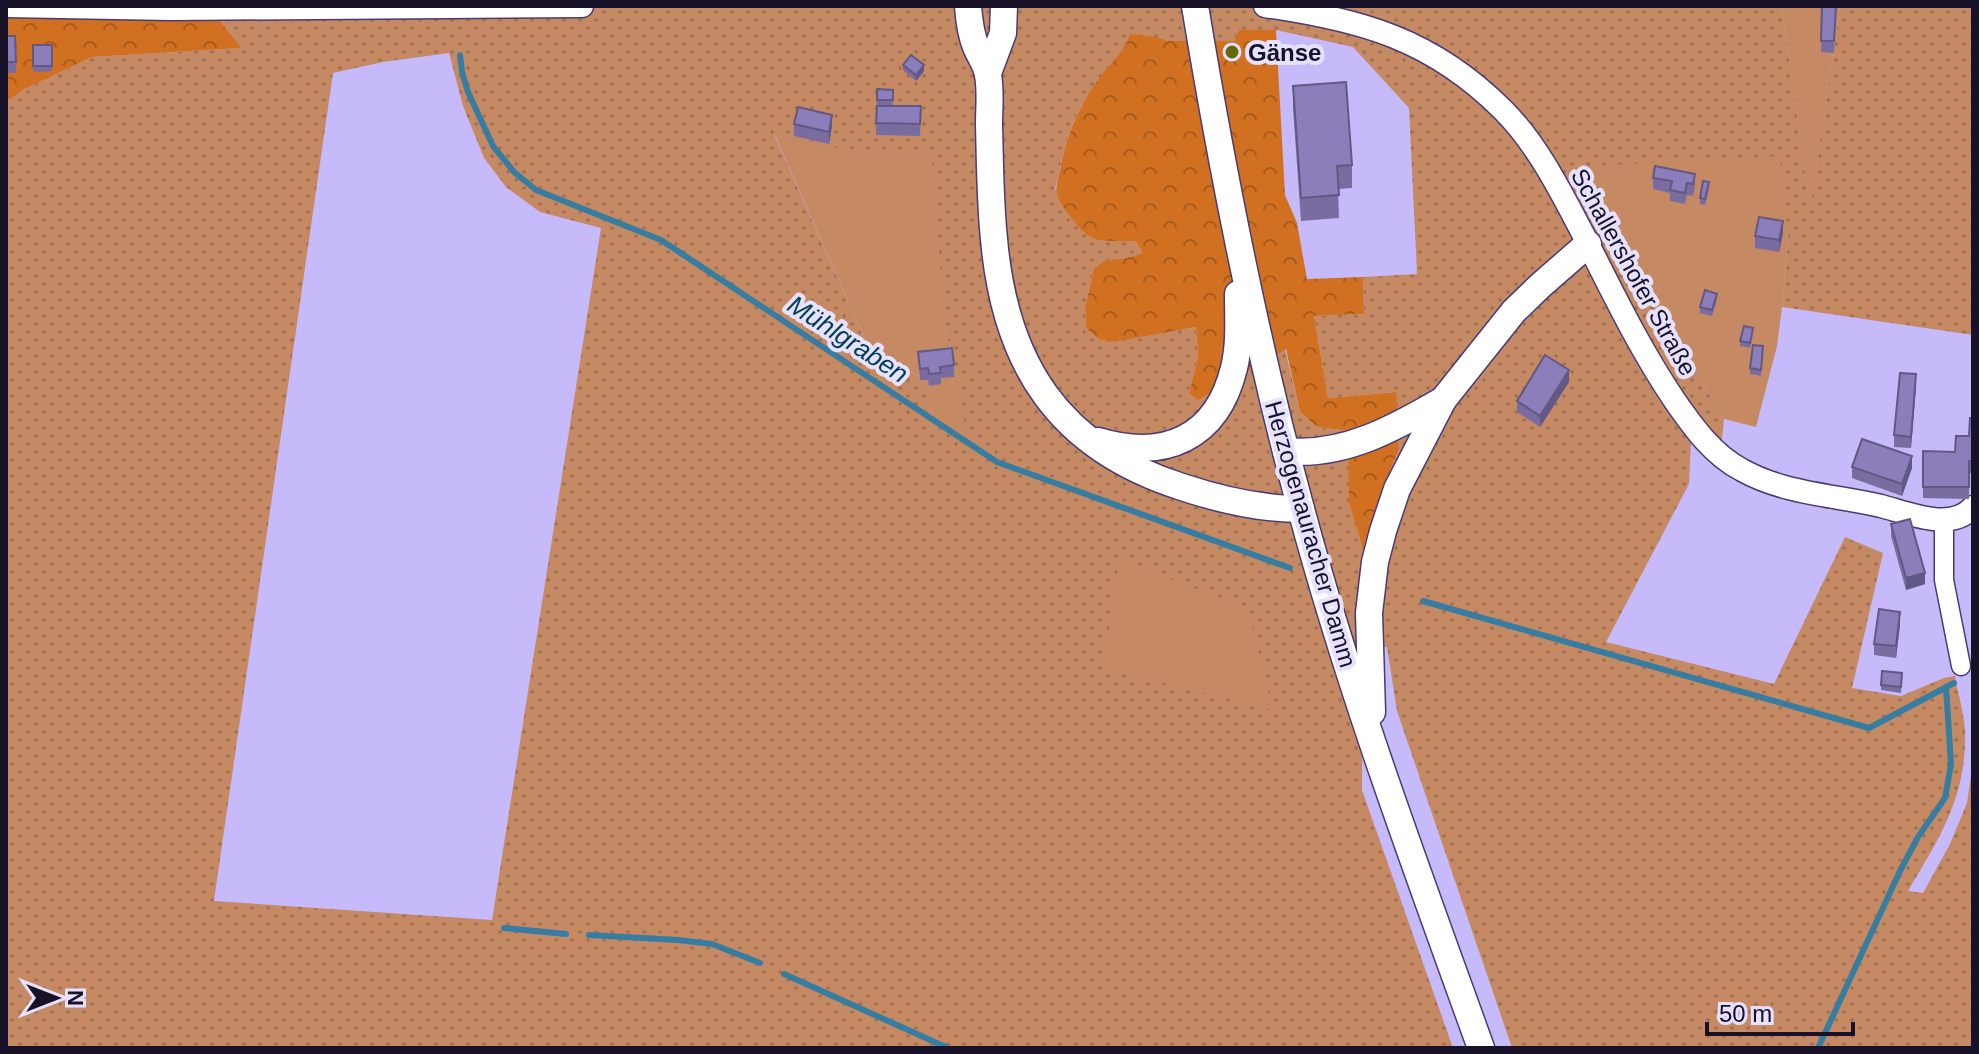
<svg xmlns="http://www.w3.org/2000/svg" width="1979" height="1054" font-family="Helvetica,sans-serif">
  <defs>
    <pattern id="grass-dots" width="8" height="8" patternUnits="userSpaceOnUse" patternTransform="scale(2)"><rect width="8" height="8" fill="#c58a63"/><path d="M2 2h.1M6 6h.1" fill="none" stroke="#9f6f52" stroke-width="1.8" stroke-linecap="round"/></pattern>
    <pattern id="forest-crowns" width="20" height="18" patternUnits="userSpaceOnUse" patternTransform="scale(2)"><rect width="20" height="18" fill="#d17021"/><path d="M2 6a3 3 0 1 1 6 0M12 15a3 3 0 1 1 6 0" fill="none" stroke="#a95b1d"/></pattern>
  </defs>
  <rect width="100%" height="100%" fill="#c7bafa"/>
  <path fill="url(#grass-dots)" fill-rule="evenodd" d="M 6,6 L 1782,6 L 1810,208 L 1840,6 L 1973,6 L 1973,335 L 1782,307 L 1788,235 L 1648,291 L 1724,419 L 1719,469 L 1691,440 L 1689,484 L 1606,642 L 1774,684 L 1845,537 L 1883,553 L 1852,688 L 1901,696 L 1944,678 L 1955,676 C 1958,694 1964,713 1965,731 C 1967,796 1940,837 1908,891 L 1923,893 L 1950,844 L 1967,803 L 1973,761 L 1973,1048 L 1512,1048 L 1397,711 L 1387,647 L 1363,644 L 1362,790 L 1453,1048 L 6,1048 L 6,99 L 11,99 L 21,91 L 92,57 L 240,48 L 212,12 L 6,17 ZM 1239,30 L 1276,30 L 1353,47 L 1409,108 L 1417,274 L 1363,277 L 1364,314 L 1314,316 L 1328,398 L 1395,392 L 1399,449 L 1385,483 L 1348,431 L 1317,427 L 1300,412 L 1285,349 L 1189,393 L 1198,357 L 1196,327 L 1115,342 L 1086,328 L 1085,308 L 1094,268 L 1106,260 L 1126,258 L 1142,253 L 1136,241 L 1055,189 C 1062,160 1067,131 1082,105 C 1095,83 1114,66 1126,44 L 1157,37 L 1168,41 L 1234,41 ZM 449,53 L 463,106 L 484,158 L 506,187 L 540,212 L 601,228 L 492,920 L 214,901 L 333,73 L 383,62 ZM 774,134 L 827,147 L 945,330 L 960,381 L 930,388 L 916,374 L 874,360 ZM 1119,561 L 1247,608 L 1272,710 Z"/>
  <g fill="url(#forest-crowns)">
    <polygon points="213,12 241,48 92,57 21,91 11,99 6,99 6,17"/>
    <path d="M 1239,30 L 1276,30 L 1285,195 L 1297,223 L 1307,279 L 1363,277 L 1364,314 L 1314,316 L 1328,398 L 1396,392 L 1399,449 L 1385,483 L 1363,548 L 1349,502 L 1348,431 L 1317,427 L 1300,412 L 1286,349 L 1198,400 L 1189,393 L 1198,357 L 1196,327 L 1115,342 L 1099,339 L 1086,328 L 1085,308 L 1094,268 L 1106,260 L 1126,258 L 1142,253 L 1136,241 C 1096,241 1091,245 1067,212 C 1052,192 1056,187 1061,165 C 1068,132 1078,108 1098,80 C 1110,63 1123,55 1130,34 L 1157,37 L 1168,41 L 1234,41 Z"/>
  </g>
  <g fill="#c58a63">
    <polygon points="1782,6 1840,6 1810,211"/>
    <polygon points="774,133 827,147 932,155 945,330 960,381 966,440 926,401 930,388 916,374 874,360"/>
    <polygon points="1780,156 1788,235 1782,307 1777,346 1756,427 1724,419 1648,291 1589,166"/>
    <polygon points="1119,560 1248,608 1273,710 1103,668"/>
  </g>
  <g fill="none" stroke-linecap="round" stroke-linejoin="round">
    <g stroke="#377da1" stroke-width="6">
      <polyline points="460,55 462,72 468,92 493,146 514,172 536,190 661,240 997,462 1290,568"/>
      <polyline points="1423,601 1869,728 1954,683"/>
      <polyline points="504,928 566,934"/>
      <polyline points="589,935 678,940 712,944 760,963"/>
      <polyline points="784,974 948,1048"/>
      <polyline points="1818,1048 1900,871 1918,837 1945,798 1951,764 1946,687"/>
    </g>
    <defs>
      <polyline id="minor" points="1944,519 1944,580 1961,666"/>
      <g id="tertiary">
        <polyline points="6,6 170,9 582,6"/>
        <path d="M 1265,6 C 1362,20 1432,39 1503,110 C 1537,144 1560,190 1582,232 C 1611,289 1639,348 1675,401 C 1693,427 1713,455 1742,470 C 1785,494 1834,495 1881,506 C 1908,513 1951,532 1973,507"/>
      </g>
      <g id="secondary">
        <path d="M 968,6 C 969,20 971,35 976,47 C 980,56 987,66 988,75 C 991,91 989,108 989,124 C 990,162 990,201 994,239 C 1005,365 1059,448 1182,487 C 1221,500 1259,509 1301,509"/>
        <path d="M 1195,6 C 1223,175 1256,344 1301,509 C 1350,692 1417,870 1481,1048"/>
        <polyline points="988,73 1003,33 1004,6"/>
        <path d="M 1098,441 C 1165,461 1217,438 1234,368 C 1240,344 1238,318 1238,294"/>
        <path d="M 1286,451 C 1343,457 1395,428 1443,400"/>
        <polyline points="1372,712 1369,613 1375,562 1383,531 1397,489 1443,400 1514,311 1541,285 1588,244"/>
      </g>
    </defs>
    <use href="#minor" stroke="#493b71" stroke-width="21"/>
    <use href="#tertiary" stroke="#493b71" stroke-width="25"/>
    <use href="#secondary" stroke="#493b71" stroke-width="29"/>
    <use href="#minor" stroke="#fff" stroke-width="18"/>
    <use href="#tertiary" stroke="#fff" stroke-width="22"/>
    <use href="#secondary" stroke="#fff" stroke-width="26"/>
  </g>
  <g fill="#786ca1">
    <polygon points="1822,7 1836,19 1834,53 1821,52"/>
    <polygon points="6,36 15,36 16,73 6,73"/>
    <polygon points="33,45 52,45 52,71 33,72"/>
    <polygon points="903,65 924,71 916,81 903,70"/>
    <polygon points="1293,86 1352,165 1352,188 1338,189 1339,218 1301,221 1293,108"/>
    <polygon points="877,89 893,90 893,106 921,106 920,136 876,135"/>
    <polygon points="794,124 832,126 829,144 794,136"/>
    <polygon points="1695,174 1695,186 1693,196 1687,195 1685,204 1670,201 1670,193 1653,189 1653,178"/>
    <polygon points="1709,188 1705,205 1700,204 1700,198"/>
    <polygon points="1783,233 1779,252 1755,248 1755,236"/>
    <polygon points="1717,300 1712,316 1700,313 1700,307"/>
    <polygon points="1753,334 1750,348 1740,346 1740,341"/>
    <polygon points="918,352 954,365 954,377 941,378 941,384 929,386 928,380 920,380"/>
    <polygon points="1763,352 1761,376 1750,374 1750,368"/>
    <polygon points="1569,382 1540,427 1517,412 1517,401"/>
    <polygon points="1916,386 1911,448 1894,447 1894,435"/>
    <polygon points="1973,418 1973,473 1969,473 1969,499 1923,498 1923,451 1955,452 1969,436"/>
    <polygon points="1852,467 1912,468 1902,496 1852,478"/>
    <polygon points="1891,524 1925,584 1906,590 1891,536"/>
    <polygon points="1900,624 1896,658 1874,655 1874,644"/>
    <polygon points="1902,679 1901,693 1881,690 1881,685"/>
  </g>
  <g fill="#615883">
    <polygon points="924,65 924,71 916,81 916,75"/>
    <polygon points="832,115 832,126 829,144 829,132"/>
    <polygon points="1783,221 1783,233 1779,252 1779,240"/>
    <polygon points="1569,370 1569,382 1540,427 1540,416"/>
    <polygon points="1916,374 1916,386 1911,448 1911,437"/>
    <polygon points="1912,456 1912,468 1902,496 1902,484"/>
    <polygon points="1925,573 1925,584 1906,590 1906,578"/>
    <polygon points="1900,612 1900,624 1896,658 1896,646"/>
  </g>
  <g fill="#8b7ebb" stroke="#615883" stroke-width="2">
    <polygon points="1822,7 1836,7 1834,41 1821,41"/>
    <polygon points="6,36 15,36 16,62 6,62"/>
    <rect x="33" y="45" width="19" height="21"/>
    <polygon points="911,55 924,65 916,75 903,65"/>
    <polygon points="1346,82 1352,165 1337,166 1339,195 1301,198 1293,86"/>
    <polygon points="877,89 893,90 893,100 877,100"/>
    <polygon points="877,106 921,106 920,124 876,123"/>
    <polygon points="798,107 832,115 829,132 794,124"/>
    <polygon points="1655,166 1695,174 1693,184 1687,183 1685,193 1670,190 1672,181 1653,178"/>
    <polygon points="1703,181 1709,182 1705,199 1700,198"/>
    <polygon points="1759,217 1783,221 1779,240 1755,236"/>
    <polygon points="1705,290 1717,294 1712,310 1700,307"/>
    <polygon points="1744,326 1753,328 1750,343 1740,341"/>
    <polygon points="1753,345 1763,346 1761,370 1750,368"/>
    <polygon points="952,348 954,365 940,367 941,373 929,374 928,368 920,369 918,352"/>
    <polygon points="1545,355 1569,370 1540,416 1517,401"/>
    <polygon points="1900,373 1916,374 1911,437 1894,435"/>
    <polygon points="1970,418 1973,418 1973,461 1969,461 1969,487 1923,487 1923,451 1955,452 1956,436 1969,436"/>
    <polygon points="1862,439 1912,456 1902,484 1852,467"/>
    <polygon points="1910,519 1925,573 1906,578 1891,524"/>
    <polygon points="1879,609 1900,612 1896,646 1874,644"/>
    <polygon points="1882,671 1902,673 1901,687 1881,685"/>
  </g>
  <circle fill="#63690a" stroke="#e6e1fc" stroke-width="3" cx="1232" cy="52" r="8"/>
  <g text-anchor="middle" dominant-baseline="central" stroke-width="8" stroke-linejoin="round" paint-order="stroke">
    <g font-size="24" font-weight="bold" fill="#181229" stroke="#e6e1fc" text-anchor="start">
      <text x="1248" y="52">Gänse</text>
    </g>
    <g font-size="24" fill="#181229" stroke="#e6e1fc">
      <text transform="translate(1634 272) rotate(61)">Schallershofer Straße</text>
      <text transform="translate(1311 534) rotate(74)">Herzogenauracher Damm</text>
    </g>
    <g font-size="26" font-style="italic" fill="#003c56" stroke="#e6e1fc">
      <text transform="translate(848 339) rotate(33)">Mühlgraben</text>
    </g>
  </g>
  <rect width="1979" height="1054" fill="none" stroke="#181229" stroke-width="16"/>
  <g transform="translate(56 998) rotate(90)" stroke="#e6e1fc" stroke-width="6" paint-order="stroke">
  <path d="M0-6L14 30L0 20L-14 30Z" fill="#181229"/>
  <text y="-12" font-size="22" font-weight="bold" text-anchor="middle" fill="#181229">N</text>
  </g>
  <path d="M1707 1022v12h146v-12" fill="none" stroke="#181229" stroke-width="4"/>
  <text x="1719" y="1022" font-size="24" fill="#181229" stroke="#e6e1fc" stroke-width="6" paint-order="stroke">50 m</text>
</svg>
